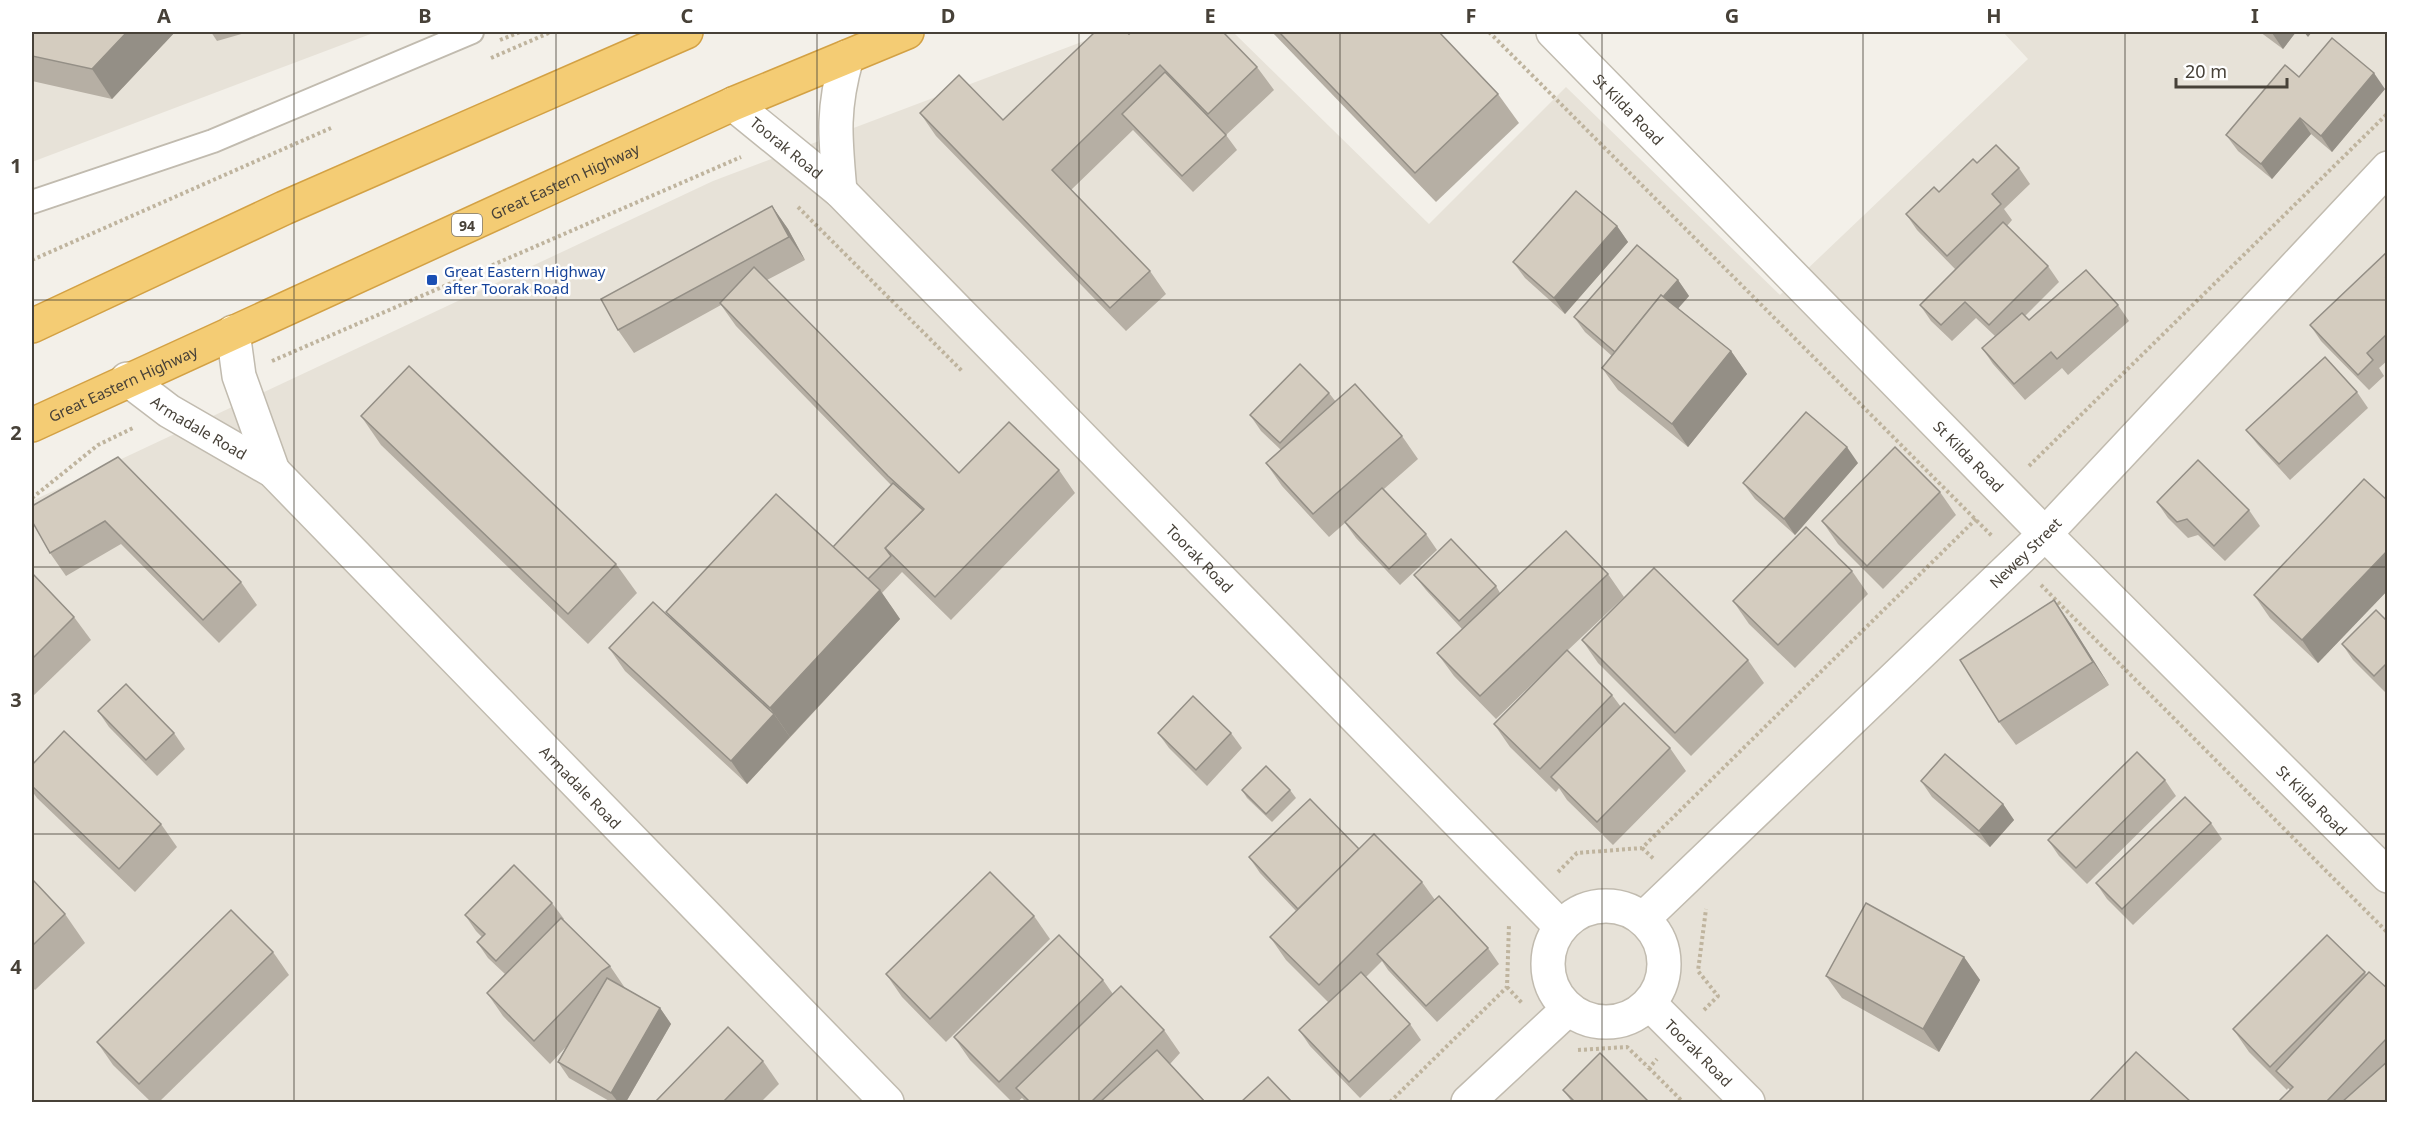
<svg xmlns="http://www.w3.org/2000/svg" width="2419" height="1134" font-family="'Noto Sans',sans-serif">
  <rect width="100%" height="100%" fill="#f3f0e9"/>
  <g fill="#e7e2d8">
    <polygon points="32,32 376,32 32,162"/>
    <polygon points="1108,32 1233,32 1429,224 1566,87 1780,295 2028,59 2003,32 2387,32 2387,1102 32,1102 32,501 713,181"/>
  </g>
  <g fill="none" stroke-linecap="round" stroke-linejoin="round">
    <defs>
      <polyline id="lane" points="32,202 213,141 472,32"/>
      <g id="street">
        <path id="s1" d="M 1553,32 L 2045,534 L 2388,876"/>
        <path id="s2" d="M 733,104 L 840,191 L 1560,926"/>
        <path d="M 840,191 C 835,137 832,109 847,57"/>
        <polyline points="233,332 239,376 273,471"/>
        <path id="s3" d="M 127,379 L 169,411 L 273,471 L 887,1102"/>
        <circle cx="1606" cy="964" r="58"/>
        <path id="s4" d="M 1644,918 L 2045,534 L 2388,168"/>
        <path id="s5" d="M 1650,1004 L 1748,1102"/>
        <polyline points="1468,1102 1567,1010"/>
      </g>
      <g id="highway">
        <polyline points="32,326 284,208 686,32"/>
        <path id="s6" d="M 32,425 L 733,104 L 907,32"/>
      </g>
    </defs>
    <use href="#lane" stroke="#c1bbaf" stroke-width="26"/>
    <use href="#street" stroke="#c1bbaf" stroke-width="36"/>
    <use href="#highway" stroke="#d3a144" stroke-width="36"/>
    <g stroke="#bfb49e" stroke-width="4" stroke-dasharray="3 3" stroke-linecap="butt">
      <polyline points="1489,32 1993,537"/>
      <polyline points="500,40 520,32"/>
      <polyline points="491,58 551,32"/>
      <polyline points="798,207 962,371"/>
      <polyline points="32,260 331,128"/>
      <polyline points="272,361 741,157"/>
      <polyline points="2029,466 2388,113"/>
      <polyline points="32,498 98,445 133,428"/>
      <polyline points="2041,585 2388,933"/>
      <polyline points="1642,848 1655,860"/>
      <polyline points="1558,872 1577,853 1642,848 1977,518"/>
      <polyline points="1507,987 1522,1003"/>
      <polyline points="1704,1010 1718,996 1698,971 1706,909"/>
      <polyline points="1578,1050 1627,1047 1649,1068 1657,1059"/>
      <polyline points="1649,1068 1683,1102"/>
      <polyline points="1390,1102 1507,987 1509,924"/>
    </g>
    <use href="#lane" stroke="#fff" stroke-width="22"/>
    <use href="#street" stroke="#fff" stroke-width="33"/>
    <use href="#highway" stroke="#f4cc74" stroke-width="33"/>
  </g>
  <g fill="#b6afa4">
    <polygon points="32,32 175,32 112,99 32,81"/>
    <polygon points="211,32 244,32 245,33 217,41"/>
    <polygon points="1272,32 1439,32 1498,94 1519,123 1436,202"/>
    <polygon points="2260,32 2296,32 2283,49"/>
    <polygon points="1129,34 1257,67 1274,90 1226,135 1237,150 1193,192 1133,130 1071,190 1150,271 1166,294 1126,331 936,136 920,113 1003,120"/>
    <polygon points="2385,89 2332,152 2311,134 2272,179 2238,151 2226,135"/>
    <polygon points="1977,163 2019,168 2030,184 2004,209 2012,220 2007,226 2048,266 2059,282 2025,316 2029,320 2118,305 2129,321 2068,375 2062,368 2025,400 1993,364 1982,348 1995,336 1976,318 1952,341 1931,321 1920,305 1956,270 1917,230 1906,214 1939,192"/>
    <polygon points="772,206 788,229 805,260 767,280 959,473 1059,470 1075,493 951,620 902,572 882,593 900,619 747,784 625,671 609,648 671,618 666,612 833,547 891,485 736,326 721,305 634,353 618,330"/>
    <polygon points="1617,226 1628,242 1565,314 1525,278 1513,262"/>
    <polygon points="2388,251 2388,360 2379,368 2384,376 2369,390 2321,341 2310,325"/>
    <polygon points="1678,280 1689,296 1678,308 1731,351 1747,374 1688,447 1618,390 1602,368 1612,356 1585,332 1574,317"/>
    <polygon points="2357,392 2368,408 2290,480 2258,445 2246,430"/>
    <polygon points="1329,393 1336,402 1402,436 1418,459 1384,489 1426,534 1437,550 1400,585 1356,538 1345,523 1329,537 1282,486 1266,463 1281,450 1261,431 1250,415"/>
    <polygon points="361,416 616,564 637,593 588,644 381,445"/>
    <polygon points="118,457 241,582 257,605 219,643 121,544 66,576 50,553"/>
    <polygon points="1858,463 1795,535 1755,499 1743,483"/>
    <polygon points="1940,492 1956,515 1883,589 1838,544 1822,521"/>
    <polygon points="2388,501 2388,590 2318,663 2270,618 2254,595"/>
    <polygon points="2157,502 2249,510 2260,526 2225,561 2198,535 2188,538 2168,518"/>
    <polygon points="1852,571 1868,594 1795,668 1749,624 1733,601"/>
    <polygon points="32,573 74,617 91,640 32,697"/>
    <polygon points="1608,574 1624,597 1567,651 1612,695 1621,707 1670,748 1686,771 1613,845 1567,800 1559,788 1556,792 1510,747 1494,724 1554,663 1496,719 1454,676 1437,653 1462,629 1426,590 1414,575 1496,586 1500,593"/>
    <polygon points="2388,622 2388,689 2385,692 2353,660 2342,644"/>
    <polygon points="2070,623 2109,685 2016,745 1999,722"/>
    <polygon points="1582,640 1748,660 1764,683 1691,756 1598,663"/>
    <polygon points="98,711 174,733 185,749 157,776 109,727"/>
    <polygon points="1158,733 1231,733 1242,748 1207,786 1169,748"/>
    <polygon points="32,765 161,824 177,847 135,892 37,798 32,791"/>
    <polygon points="2165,780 2176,796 2087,884 2059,856 2048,840"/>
    <polygon points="1921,781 2003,804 2014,820 1990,847 1932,797"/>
    <polygon points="1242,790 1290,790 1296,798 1272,822 1247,798"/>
    <polygon points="2211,823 2222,839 2133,925 2107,899 2096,883"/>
    <polygon points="1359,849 1422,882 1435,900 1488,948 1499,964 1437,1022 1388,970 1382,961 1366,977 1410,1024 1421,1040 1360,1098 1310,1046 1299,1030 1329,1003 1286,960 1270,937 1296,911 1260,873 1249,857"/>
    <polygon points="32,879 65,914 85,943 35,990 32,987"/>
    <polygon points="552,903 564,919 563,920 610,966 625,988 660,1008 671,1024 626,1102 611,1102 569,1078 558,1062 566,1047 550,1064 503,1016 487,993 505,974 488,958 477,942 482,937 476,931 465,915"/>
    <polygon points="1034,916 1050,939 946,1042 902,997 886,974"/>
    <polygon points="273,952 289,975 159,1102 151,1102 113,1065 97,1042"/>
    <polygon points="1964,957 1980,980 1939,1052 1842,998 1826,976"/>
    <polygon points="2365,972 2366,975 2388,989 2388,1102 2278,1102 2290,1090 2288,1088 2287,1090 2249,1052 2233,1029"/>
    <polygon points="1103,980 1113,994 1164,1030 1180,1053 1170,1064 1206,1102 1026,1102 1022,1098 1017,1102 1012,1102 970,1060 954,1037"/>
    <polygon points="763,1061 779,1084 761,1102 655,1102"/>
    <polygon points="1563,1090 1649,1102 1572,1102"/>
  </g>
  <g fill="#948f86">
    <polygon points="127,32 175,32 112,99 92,69"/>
    <polygon points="2273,32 2296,32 2283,49 2272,33"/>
    <polygon points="2304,32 2312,32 2308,37"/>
    <polygon points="2374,73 2385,89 2332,152 2321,136"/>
    <polygon points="2300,118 2311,134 2272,179 2261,164"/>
    <polygon points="772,206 788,229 805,260 789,237"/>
    <polygon points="1617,226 1628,242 1565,314 1554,298"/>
    <polygon points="1678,280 1689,296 1626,368 1615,352"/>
    <polygon points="1731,351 1747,374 1688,447 1672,424"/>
    <polygon points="1847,447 1858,463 1795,535 1784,519"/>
    <polygon points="2388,550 2388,590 2318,663 2302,640"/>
    <polygon points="880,590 900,619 790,737 770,708"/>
    <polygon points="2054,600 2070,623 2109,685 2093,662"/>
    <polygon points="774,714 790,737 747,784 731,761"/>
    <polygon points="2003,804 2014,820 1990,847 1979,831"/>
    <polygon points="1964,957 1980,980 1939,1052 1923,1029"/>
    <polygon points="660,1008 671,1024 626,1102 618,1102 611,1093"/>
  </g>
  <g fill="#d4ccbf" stroke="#948f86" stroke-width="1.5">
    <polygon points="32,32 127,32 92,69 32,56"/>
    <polygon points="1095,32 1126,32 1129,34 1132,32 1223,32 1257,67 1208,114 1160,65 1052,170 1150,271 1110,308 920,113 959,75 1003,120"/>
    <polygon points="1279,32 1439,32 1498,94 1415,173"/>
    <polygon points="2332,38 2374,73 2321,136 2300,118 2261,164 2226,135 2285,65 2299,77"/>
    <polygon points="1165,72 1226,135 1182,176 1122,114"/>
    <polygon points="1996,145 2019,168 1992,194 2001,204 1947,256 1906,214 1934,187 1939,192 1973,159 1977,163"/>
    <polygon points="1576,191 1617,226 1554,298 1513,262"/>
    <polygon points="772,206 789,237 618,330 601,299"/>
    <polygon points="2003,222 2048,266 1989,325 1965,302 1941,325 1920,305"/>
    <polygon points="1637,245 1678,280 1663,297 1661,295 1615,352 1574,317"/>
    <polygon points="2388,251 2388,277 2386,278 2388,280 2388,333 2367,353 2373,360 2358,375 2310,325"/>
    <polygon points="754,267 959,473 1009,422 1059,470 935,597 885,548 924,509 888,476 720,303"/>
    <polygon points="2086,270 2118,305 2057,359 2051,352 2014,384 1982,348 2022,313 2029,320"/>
    <polygon points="1661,295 1731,351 1672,424 1602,368"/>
    <polygon points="2325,357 2357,392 2279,464 2246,430"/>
    <polygon points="1300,364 1329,393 1280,443 1250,415"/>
    <polygon points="409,366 616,564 568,614 361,416"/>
    <polygon points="1355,384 1402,436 1313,514 1266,463"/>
    <polygon points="1806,412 1847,447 1784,519 1743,483"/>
    <polygon points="1895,447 1940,492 1867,566 1822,521"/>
    <polygon points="118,457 241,582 203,620 105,521 50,553 32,521 32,506"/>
    <polygon points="2198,460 2249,510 2214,546 2187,519 2177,522 2157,502"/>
    <polygon points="2364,479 2388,501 2388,550 2302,640 2254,595"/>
    <polygon points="893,483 923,510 885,548 891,556 868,579 833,547"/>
    <polygon points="1382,488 1426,534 1389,569 1345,522"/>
    <polygon points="776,494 880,590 770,708 666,612"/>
    <polygon points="1806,527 1852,571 1778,645 1733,601"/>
    <polygon points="1566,531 1608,574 1480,696 1437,653"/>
    <polygon points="1451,539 1496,586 1459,621 1414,575"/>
    <polygon points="1654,568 1748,660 1675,733 1582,640"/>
    <polygon points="32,573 74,617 32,659"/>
    <polygon points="2054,600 2093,662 1999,722 1960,660"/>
    <polygon points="653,602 774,714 731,761 609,648"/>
    <polygon points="2376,610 2388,622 2388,662 2374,676 2342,644"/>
    <polygon points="1567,650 1612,695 1540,769 1494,724"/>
    <polygon points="126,684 174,733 146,760 98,711"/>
    <polygon points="1193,696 1231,733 1196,770 1158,733"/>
    <polygon points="1624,703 1670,748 1597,822 1551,777"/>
    <polygon points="64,731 161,824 119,869 32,786 32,765"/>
    <polygon points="2137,752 2165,780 2076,868 2048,840"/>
    <polygon points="1945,754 2003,804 1979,831 1921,781"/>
    <polygon points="1266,766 1290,790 1266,814 1242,790"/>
    <polygon points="2185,797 2211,823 2122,909 2096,883"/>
    <polygon points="1310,799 1359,849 1298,909 1249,857"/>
    <polygon points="1374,834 1422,882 1319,985 1270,937"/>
    <polygon points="514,865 552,903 496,961 477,942 485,934 465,915"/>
    <polygon points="990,872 1034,916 930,1019 886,974"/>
    <polygon points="32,879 65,914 32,946"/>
    <polygon points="1439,896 1488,948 1426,1006 1377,954"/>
    <polygon points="1866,903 1964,957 1923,1029 1826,976"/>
    <polygon points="231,910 273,952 139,1084 97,1042"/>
    <polygon points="561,918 610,966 602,971 534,1041 487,993"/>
    <polygon points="1059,935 1103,980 999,1082 954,1037"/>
    <polygon points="2327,935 2365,972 2270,1067 2233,1029"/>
    <polygon points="1361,972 1410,1024 1349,1082 1299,1030"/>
    <polygon points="2369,972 2388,989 2388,1037 2326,1102 2278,1102 2293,1087 2276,1071"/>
    <polygon points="607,978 660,1008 611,1093 558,1062"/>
    <polygon points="1121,986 1164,1030 1091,1102 1030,1102 1016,1088"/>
    <polygon points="728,1027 763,1061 723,1102 655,1102"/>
    <polygon points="1157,1050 1205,1102 1100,1102"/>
    <polygon points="2136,1052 2191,1102 2089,1102"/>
    <polygon points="1600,1053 1649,1102 1575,1102 1563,1090"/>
    <polygon points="2388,1061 2388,1102 2342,1102"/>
    <polygon points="1268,1077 1292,1102 1241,1102"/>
  </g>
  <path fill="none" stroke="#474138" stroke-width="1.5" stroke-opacity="0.55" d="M 294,32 L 294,1102M 556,32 L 556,1102M 817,32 L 817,1102M 1079,32 L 1079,1102M 1340,32 L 1340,1102M 1602,32 L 1602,1102M 1863,32 L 1863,1102M 2125,32 L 2125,1102M 32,300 L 2388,300M 32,567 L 2388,567M 32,834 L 2388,834"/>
  <rect fill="#1a4fb4" stroke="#fff" stroke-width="2" x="426" y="274" width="12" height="12" rx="3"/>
  <g text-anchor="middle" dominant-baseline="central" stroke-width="5" stroke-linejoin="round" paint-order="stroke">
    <rect fill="#fff" stroke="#7e7a74" stroke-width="1.5" x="452" y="214" width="30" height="22" rx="4.5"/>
    <g font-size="14" font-weight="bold" fill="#474138">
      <text x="467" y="225">94</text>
    </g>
    <g font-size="15" fill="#474138" stroke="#fff">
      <text stroke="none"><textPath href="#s1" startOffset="108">St Kilda Road</textPath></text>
      <text stroke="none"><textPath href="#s2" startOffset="69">Toorak Road</textPath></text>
      <text stroke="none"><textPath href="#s6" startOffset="586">Great Eastern Highway</textPath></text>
      <text stroke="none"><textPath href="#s6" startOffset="100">Great Eastern Highway</textPath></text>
      <text stroke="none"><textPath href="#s3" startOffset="87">Armadale Road</textPath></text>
      <text stroke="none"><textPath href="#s1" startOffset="594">St Kilda Road</textPath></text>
      <text stroke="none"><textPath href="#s4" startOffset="528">Newey Street</textPath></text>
      <text stroke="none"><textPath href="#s2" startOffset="652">Toorak Road</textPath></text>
      <text stroke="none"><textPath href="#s3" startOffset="614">Armadale Road</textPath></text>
      <text stroke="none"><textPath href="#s1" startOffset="1080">St Kilda Road</textPath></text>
      <text stroke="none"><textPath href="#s5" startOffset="69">Toorak Road</textPath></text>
    </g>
    <g font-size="15" fill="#164399" stroke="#fff" text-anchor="start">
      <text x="444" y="271">Great Eastern Highway<tspan x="444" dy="17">after Toorak Road</tspan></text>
    </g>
  </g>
  <rect width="2419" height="1134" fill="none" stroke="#ffffff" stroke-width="66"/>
  <path d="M2176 78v9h111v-9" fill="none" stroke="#474138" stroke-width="3"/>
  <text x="2185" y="78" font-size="18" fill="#474138" stroke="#ffffff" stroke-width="4.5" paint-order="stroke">20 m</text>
  <rect x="33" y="33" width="2353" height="1068" fill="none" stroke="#474138" stroke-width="2"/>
  <g font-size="20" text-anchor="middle" font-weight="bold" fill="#474138">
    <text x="164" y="23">A</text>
    <text x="425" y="23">B</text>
    <text x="687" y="23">C</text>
    <text x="948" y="23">D</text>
    <text x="1210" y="23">E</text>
    <text x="1471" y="23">F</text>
    <text x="1732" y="23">G</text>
    <text x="1994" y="23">H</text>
    <text x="2255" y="23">I</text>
    <text x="16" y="173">1</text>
    <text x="16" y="440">2</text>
    <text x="16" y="707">3</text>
    <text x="16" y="974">4</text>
  </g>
</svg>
